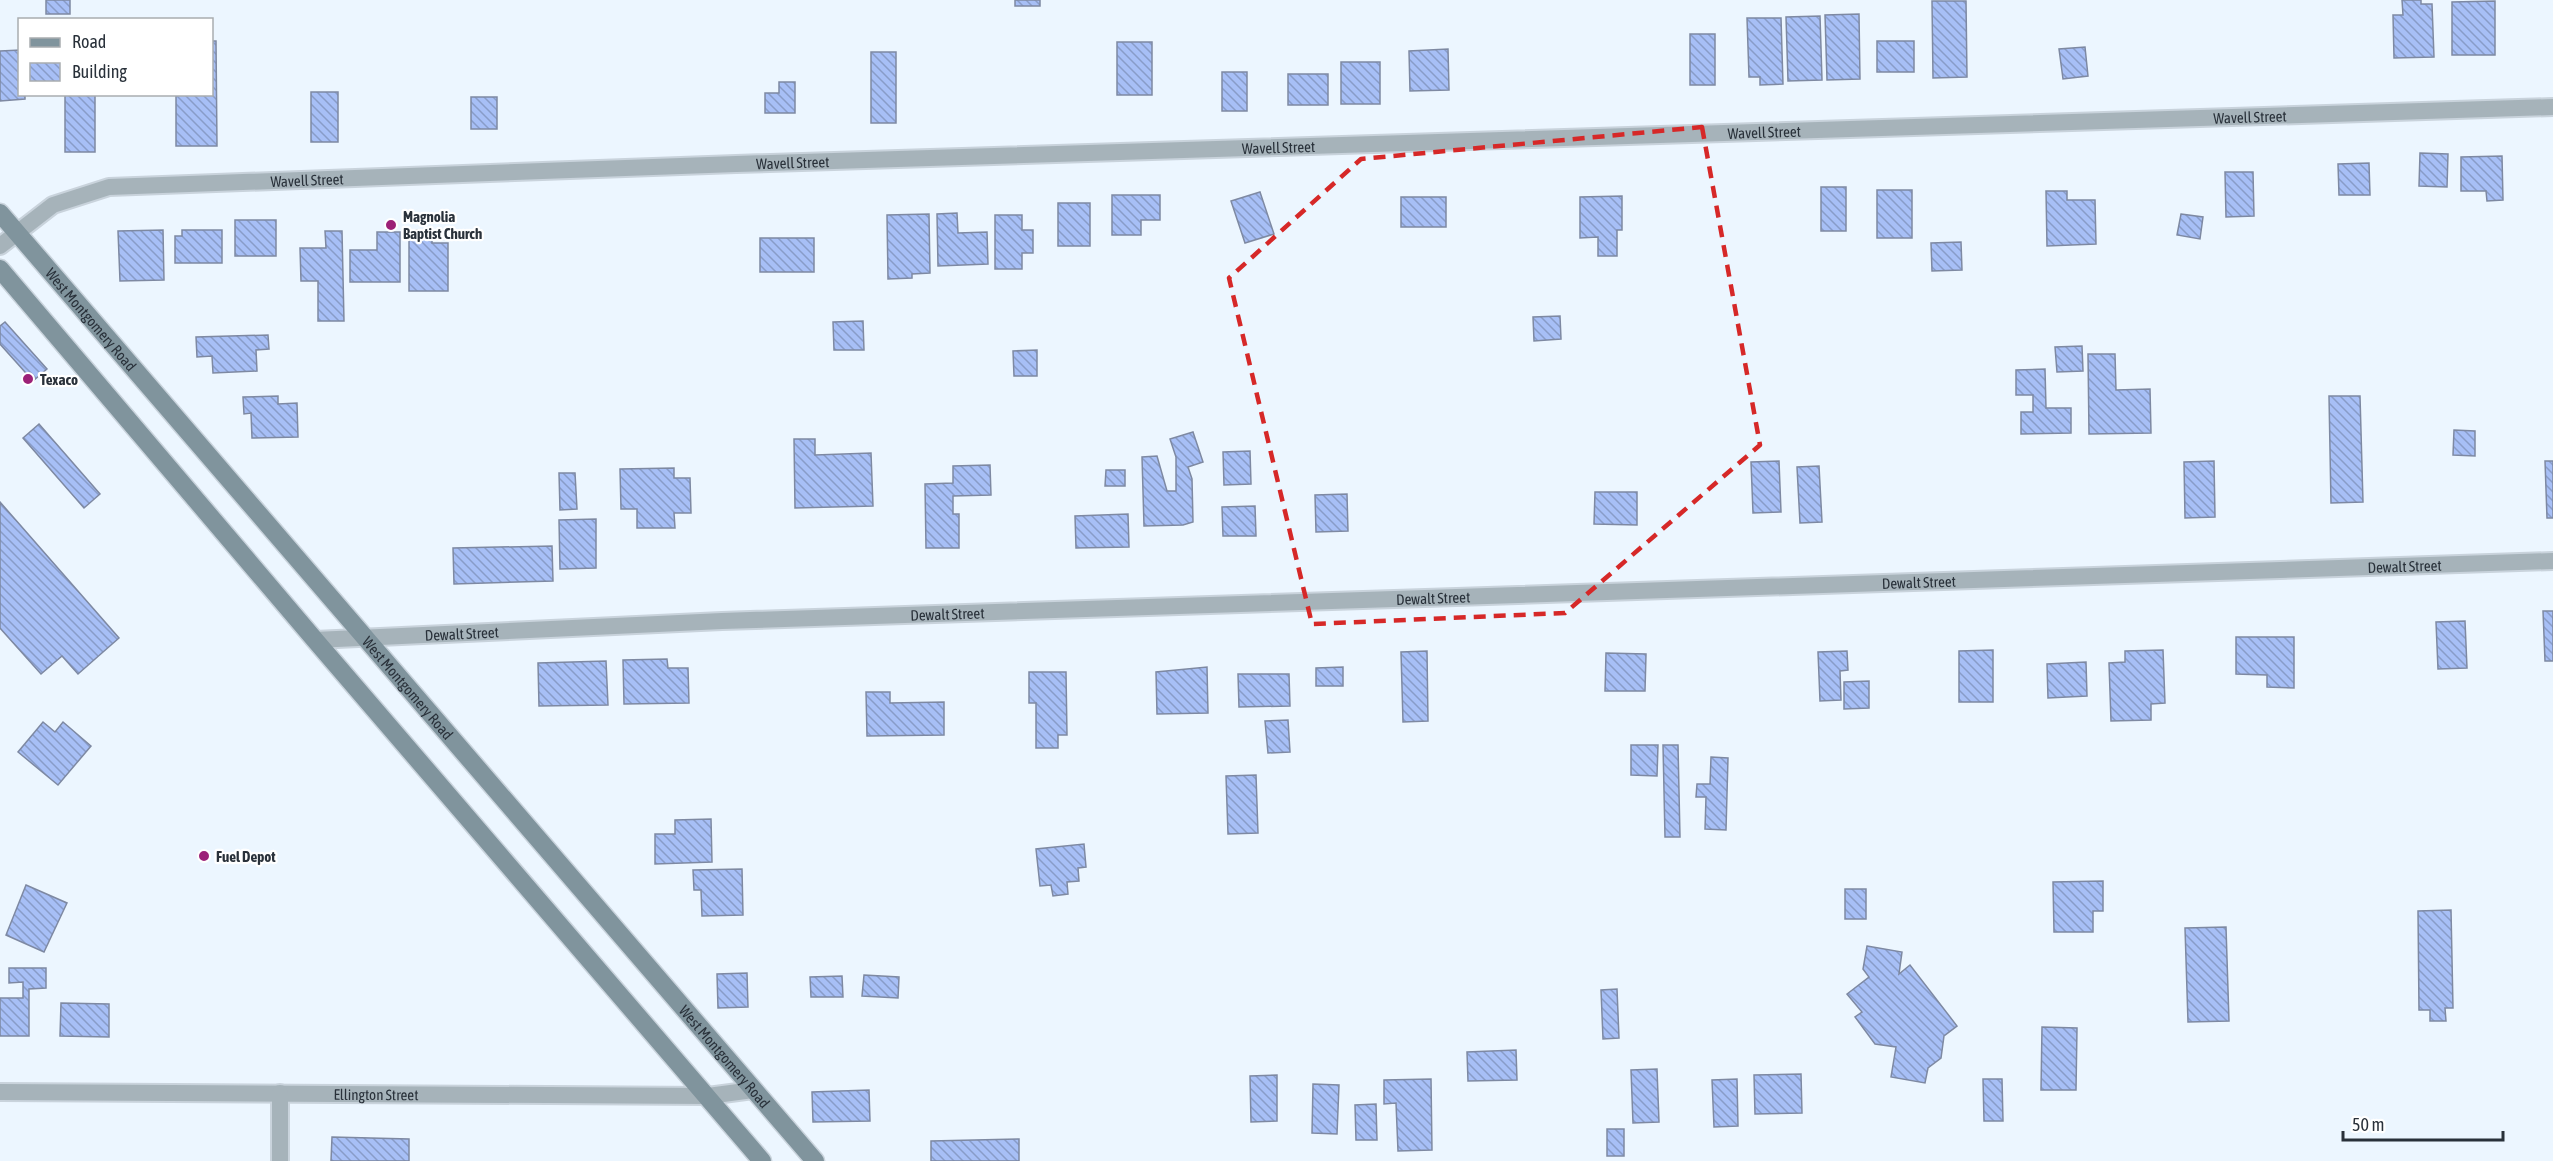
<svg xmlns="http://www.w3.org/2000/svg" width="2553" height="1161" font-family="'Asap Condensed',sans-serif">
  <defs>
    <pattern id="building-back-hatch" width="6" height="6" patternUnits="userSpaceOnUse" patternTransform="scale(1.5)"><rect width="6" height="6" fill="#a7bff6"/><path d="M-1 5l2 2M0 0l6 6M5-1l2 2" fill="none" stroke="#889cc8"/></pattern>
  </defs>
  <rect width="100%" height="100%" fill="#ecf6ff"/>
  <g fill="url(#building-back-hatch)" stroke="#7e89a2" stroke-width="1.5">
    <rect x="46" y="0" width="24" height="14"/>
    <rect x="1015" y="0" width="25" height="6"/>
    <polygon points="2402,0 2421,0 2421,4 2432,4 2434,57 2394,58 2393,15 2403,15"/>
    <polygon points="1932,1 1966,1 1967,77 1933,78"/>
    <polygon points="2495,1 2495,55 2452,55 2452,2"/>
    <polygon points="1859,14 1860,79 1827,80 1825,15"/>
    <polygon points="1820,16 1822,80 1788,81 1786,17"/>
    <polygon points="1747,18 1781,18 1783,84 1760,85 1760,77 1749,77"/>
    <rect x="1690" y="34" width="25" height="51"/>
    <polygon points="212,41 216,41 217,146 176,146 176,94 212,94"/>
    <rect x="1877" y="41" width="37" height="31"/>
    <rect x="1117" y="42" width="35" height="53"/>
    <polygon points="2085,47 2088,76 2063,79 2059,49"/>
    <polygon points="1448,49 1449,90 1410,91 1409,51"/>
    <polygon points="20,50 20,94 25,94 25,99 0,101 0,51"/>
    <rect x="871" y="52" width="25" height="71"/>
    <rect x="1341" y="62" width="39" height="42"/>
    <rect x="1222" y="72" width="25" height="39"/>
    <rect x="1288" y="74" width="40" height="31"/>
    <polygon points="779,82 795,82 795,113 765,113 765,93 779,93"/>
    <rect x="311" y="92" width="27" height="50"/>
    <rect x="65" y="94" width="30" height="58"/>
    <rect x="471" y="97" width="26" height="32"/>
    <polygon points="2420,153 2448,154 2447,187 2419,186"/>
    <polygon points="2502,156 2503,200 2487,201 2486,191 2461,191 2461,157"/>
    <polygon points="2369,163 2370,195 2339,195 2338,164"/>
    <polygon points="2225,172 2253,172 2254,216 2226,217"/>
    <rect x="1821" y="187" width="25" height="44"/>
    <rect x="1877" y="190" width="35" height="48"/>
    <polygon points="2046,191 2067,191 2067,200 2095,200 2096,244 2047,246"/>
    <polygon points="1260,192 1274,234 1245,243 1231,201"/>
    <polygon points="1112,195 1160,195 1160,220 1141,220 1141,235 1112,235"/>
    <polygon points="1622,196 1622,230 1617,230 1617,256 1598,256 1598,237 1580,238 1580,197"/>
    <rect x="1401" y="197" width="45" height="30"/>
    <rect x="1058" y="203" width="32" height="43"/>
    <polygon points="957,213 958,233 987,232 988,264 938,266 937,214"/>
    <polygon points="929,214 930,273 912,274 912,278 888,279 887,215"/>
    <polygon points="2181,214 2203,217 2200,239 2177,235"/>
    <polygon points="995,215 1022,215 1022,230 1033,230 1033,253 1022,253 1022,269 995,269"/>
    <rect x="235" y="220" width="41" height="36"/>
    <polygon points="163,230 164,280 120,281 118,231"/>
    <polygon points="182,230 222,230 222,263 175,263 175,236 182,236"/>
    <polygon points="409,230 432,230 432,243 448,243 448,291 409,291"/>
    <polygon points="325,231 342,231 344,321 318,321 318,281 301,281 300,248 326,248"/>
    <polygon points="377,232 400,232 400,282 350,282 350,250 377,250"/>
    <rect x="760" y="238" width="54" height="34"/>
    <polygon points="1961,242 1962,270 1932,271 1931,243"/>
    <polygon points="1560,316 1561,339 1534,341 1533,317"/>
    <polygon points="863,321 864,350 834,350 833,322"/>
    <polygon points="5,322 47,369 33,381 0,344 0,326"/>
    <polygon points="268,335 269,349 256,350 257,371 213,373 212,356 197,357 196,337"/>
    <polygon points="2082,346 2083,371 2057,372 2055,347"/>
    <polygon points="1037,350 1037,376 1014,376 1013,351"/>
    <polygon points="2088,354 2115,354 2116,390 2150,389 2151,433 2089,434"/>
    <polygon points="2045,369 2046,408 2071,408 2071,433 2021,434 2021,412 2033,412 2033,395 2016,395 2016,370"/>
    <polygon points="278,396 278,404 297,403 298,437 252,438 251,413 244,414 243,397"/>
    <polygon points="2329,396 2360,396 2363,502 2331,503"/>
    <polygon points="39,424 100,494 84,508 23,438"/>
    <polygon points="2454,430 2475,431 2475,456 2453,455"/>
    <polygon points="1193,432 1203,462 1188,467 1192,479 1193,522 1183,525 1144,526 1142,457 1157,456 1167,491 1176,491 1176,457 1170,439"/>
    <polygon points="794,439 815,439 815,455 871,453 873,506 795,508"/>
    <polygon points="1250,451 1251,484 1224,485 1223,452"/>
    <polygon points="1779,461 1781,512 1753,513 1751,462"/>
    <polygon points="2214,461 2215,517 2185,518 2184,462"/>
    <polygon points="2545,461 2553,461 2553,518 2547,518"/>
    <polygon points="990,465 991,495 953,496 953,514 959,514 959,548 926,548 925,484 953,483 953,466"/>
    <polygon points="1819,466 1822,522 1800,523 1797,467"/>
    <polygon points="674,468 674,478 690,478 691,513 674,513 675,528 637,528 637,509 621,509 620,469"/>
    <polygon points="1106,470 1125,470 1125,486 1105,486"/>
    <polygon points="559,473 575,473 577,509 560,510"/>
    <polygon points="1595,492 1637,492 1637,525 1594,524"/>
    <polygon points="1347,494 1348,531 1316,532 1315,495"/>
    <polygon points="0,502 119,638 78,674 62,656 41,674 0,628"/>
    <polygon points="1255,506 1256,536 1223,536 1222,507"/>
    <polygon points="1128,514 1129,547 1076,548 1075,516"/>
    <polygon points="596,519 596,568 560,569 559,520"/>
    <polygon points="552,546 553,581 454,584 453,548"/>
    <polygon points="2543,611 2553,611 2553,661 2545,661"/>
    <polygon points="2465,621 2467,668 2438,669 2436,622"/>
    <polygon points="2236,637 2294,637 2294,688 2267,687 2267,675 2236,674"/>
    <polygon points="1993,650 1993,702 1959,702 1959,651"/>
    <polygon points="2163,650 2165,703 2151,704 2151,720 2111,721 2109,663 2125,662 2125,651"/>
    <polygon points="1427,651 1428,721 1403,722 1401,652"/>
    <polygon points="1847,651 1848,670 1840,671 1841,700 1820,701 1818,652"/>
    <polygon points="1606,653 1646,654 1645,691 1605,691"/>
    <polygon points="667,659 668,668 688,668 689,703 624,704 623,660"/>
    <polygon points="606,661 608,705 539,706 538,663"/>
    <polygon points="2086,662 2087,696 2048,698 2047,664"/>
    <polygon points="1207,667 1208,713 1157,714 1156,672"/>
    <polygon points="1343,667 1343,686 1316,686 1316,668"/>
    <polygon points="1029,672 1066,672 1067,735 1058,735 1058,748 1036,748 1036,703 1029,703"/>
    <polygon points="1238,674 1289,674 1290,706 1239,707"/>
    <polygon points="1869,681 1869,708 1844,709 1844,682"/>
    <polygon points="866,692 890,692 890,703 944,702 944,735 867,736"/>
    <polygon points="1288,720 1290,752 1268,753 1265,721"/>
    <polygon points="43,722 55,732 63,722 91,746 58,785 18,752"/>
    <polygon points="1631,745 1658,745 1657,776 1631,775"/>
    <polygon points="1663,745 1678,745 1680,837 1665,837"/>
    <polygon points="1711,757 1728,758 1726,830 1705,829 1706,797 1696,797 1697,784 1710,784"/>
    <polygon points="1256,775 1258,833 1228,834 1226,776"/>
    <polygon points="711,819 712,862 655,864 655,834 675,834 675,820"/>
    <polygon points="1084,844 1086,867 1078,868 1079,881 1067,882 1068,894 1053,896 1051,885 1040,886 1036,849"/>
    <polygon points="742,869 743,915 702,916 701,890 694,890 693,870"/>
    <polygon points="2103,881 2103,911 2093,911 2093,932 2054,932 2053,882"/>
    <polygon points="26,885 67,903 44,952 6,935"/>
    <rect x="1845" y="889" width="21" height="30"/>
    <polygon points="2451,910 2453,1008 2445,1008 2446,1021 2430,1021 2430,1010 2419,1010 2418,911"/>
    <polygon points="2226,927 2229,1021 2188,1022 2185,928"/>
    <polygon points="1867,946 1902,952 1899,974 1910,965 1957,1026 1944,1036 1941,1058 1928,1068 1925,1083 1891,1077 1896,1047 1875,1044 1855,1017 1862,1012 1847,994 1869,977 1863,969"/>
    <polygon points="9,968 46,968 46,988 29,989 29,1036 0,1036 0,998 23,998 23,982 9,983"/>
    <polygon points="747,973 748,1007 718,1008 717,974"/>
    <polygon points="864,975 899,977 898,998 862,996"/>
    <polygon points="842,976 843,997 811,997 810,977"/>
    <polygon points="1617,989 1619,1038 1603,1039 1601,990"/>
    <polygon points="61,1003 109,1004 109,1037 60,1036"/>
    <polygon points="2042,1027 2077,1028 2076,1090 2041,1090"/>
    <polygon points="1516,1050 1517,1080 1468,1081 1467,1052"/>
    <polygon points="1657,1069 1659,1122 1633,1123 1631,1070"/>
    <polygon points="1801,1074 1802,1113 1755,1114 1754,1075"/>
    <polygon points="1277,1075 1277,1121 1251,1122 1250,1076"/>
    <polygon points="1431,1079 1432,1150 1398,1151 1396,1103 1384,1104 1384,1080"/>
    <polygon points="1737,1079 1738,1126 1714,1127 1712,1080"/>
    <polygon points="1983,1079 2002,1079 2003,1121 1984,1121"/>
    <polygon points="1313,1084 1339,1085 1337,1134 1312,1133"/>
    <polygon points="869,1090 870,1121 813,1122 812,1092"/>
    <polygon points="1376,1104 1377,1140 1356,1140 1355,1105"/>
    <rect x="1607" y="1129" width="17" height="27"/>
    <polygon points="332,1137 409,1139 409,1161 331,1161"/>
    <polygon points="1019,1139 1019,1161 931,1161 931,1141"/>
  </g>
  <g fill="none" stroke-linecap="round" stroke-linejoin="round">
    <defs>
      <g id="street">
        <path id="s1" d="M 0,246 L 53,205 L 109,187 L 736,164 L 2553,107"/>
        <path id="s2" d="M 315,640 L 722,621 L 2553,561"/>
        <path id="s3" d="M 0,1092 L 708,1096 L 753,1090"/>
        <polyline points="280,1161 280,1093"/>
      </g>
      <g id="secondary">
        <path id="s4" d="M 0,213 L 815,1161"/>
        <polyline points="0,269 315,640 762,1161"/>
      </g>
    </defs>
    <use href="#street" stroke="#c9d3dc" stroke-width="20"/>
    <use href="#secondary" stroke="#c9d3dc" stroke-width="21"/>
    <use href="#street" stroke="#a6b3ba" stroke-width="16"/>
    <use href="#secondary" stroke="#80949d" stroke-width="18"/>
  </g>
  <path fill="none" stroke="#d62828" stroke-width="4.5" stroke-dasharray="12 8" stroke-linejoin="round" d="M 1702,127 L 1760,445 L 1565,613 L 1312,624 L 1229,278 L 1361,159 Z"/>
  <g fill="#9c2177" stroke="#fff" stroke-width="2">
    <circle cx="391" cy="225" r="6"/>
    <circle cx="28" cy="379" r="6"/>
    <circle cx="204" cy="856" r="6"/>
  </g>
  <g text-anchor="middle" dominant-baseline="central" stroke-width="4.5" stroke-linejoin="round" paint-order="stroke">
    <g font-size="15" fill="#29313a" stroke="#fff">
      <text stroke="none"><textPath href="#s1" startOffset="2268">Wavell Street</textPath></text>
      <text stroke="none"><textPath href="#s1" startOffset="1782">Wavell Street</textPath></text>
      <text stroke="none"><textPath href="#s1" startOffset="1296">Wavell Street</textPath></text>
      <text stroke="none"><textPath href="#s1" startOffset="810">Wavell Street</textPath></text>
      <text stroke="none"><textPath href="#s1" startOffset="324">Wavell Street</textPath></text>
      <text stroke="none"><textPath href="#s4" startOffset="140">West Montgomery Road</textPath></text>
      <text stroke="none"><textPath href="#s2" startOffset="2091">Dewalt Street</textPath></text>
      <text stroke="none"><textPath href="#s2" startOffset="1605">Dewalt Street</textPath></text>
      <text stroke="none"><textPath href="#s2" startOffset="1119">Dewalt Street</textPath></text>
      <text stroke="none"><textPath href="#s2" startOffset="633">Dewalt Street</textPath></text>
      <text stroke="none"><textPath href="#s2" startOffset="147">Dewalt Street</textPath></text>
      <text stroke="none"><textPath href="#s4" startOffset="626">West Montgomery Road</textPath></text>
      <text stroke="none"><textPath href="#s4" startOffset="1112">West Montgomery Road</textPath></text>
      <text stroke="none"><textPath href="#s3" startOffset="376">Ellington Street</textPath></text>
    </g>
    <g font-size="15" font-weight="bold" fill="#29313a" stroke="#fff" text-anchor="start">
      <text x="403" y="216">Magnolia<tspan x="403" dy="17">Baptist Church</tspan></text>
      <text x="40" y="379">Texaco</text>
      <text x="216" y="856">Fuel Depot</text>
    </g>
  </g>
  <rect x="18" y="18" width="195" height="78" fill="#ffffff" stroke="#a9adb0" stroke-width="1.5"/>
  <rect x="30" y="38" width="30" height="9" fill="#80949d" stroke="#a9adb0" stroke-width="1.5"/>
  <text x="72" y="48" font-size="18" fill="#29313a">Road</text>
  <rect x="30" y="63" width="30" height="18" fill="url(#building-back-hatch)" stroke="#a9adb0" stroke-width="1.5"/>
  <text x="72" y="78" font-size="18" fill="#29313a">Building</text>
  <path d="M2343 1131v9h160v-9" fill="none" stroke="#29313a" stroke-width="3"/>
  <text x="2352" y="1131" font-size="18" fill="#29313a" stroke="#ffffff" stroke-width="4.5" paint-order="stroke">50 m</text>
</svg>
